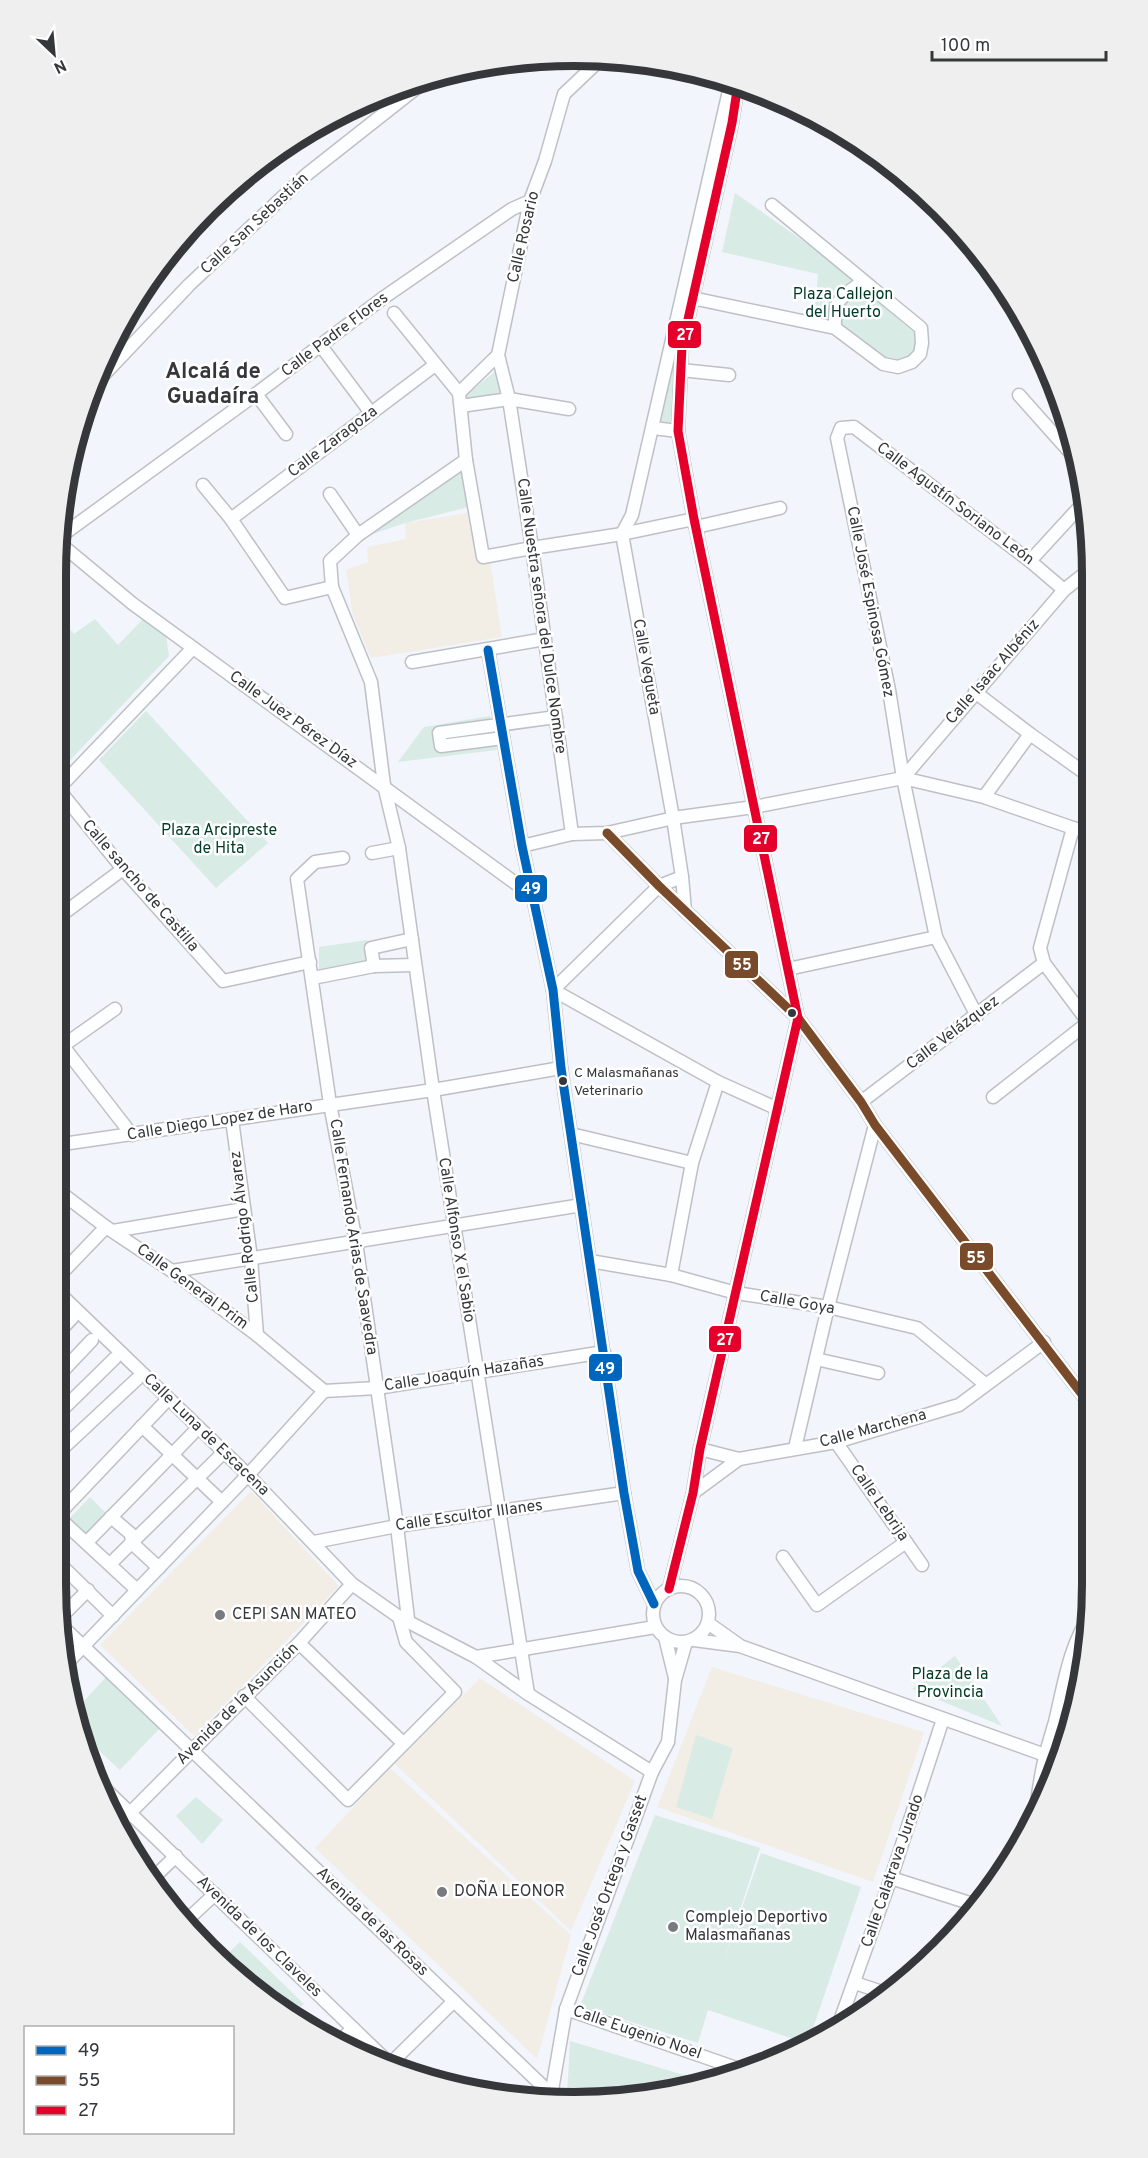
<svg xmlns="http://www.w3.org/2000/svg" width="1148" height="2158" font-family="Overpass,sans-serif">
  <rect width="100%" height="100%" fill="#f2f5fc"/>
  <g fill="#f2eee6">
    <polygon points="467,513 478,563 490,561 502,637 371,658 353,615 346,570 368,562 367,547 406,539 405,523"/>
    <polygon points="251,1491 339,1586 194,1736 100,1645"/>
    <polygon points="712,1667 924,1732 873,1882 657,1807"/>
    <polygon points="480,1678 635,1781 571,1931 395,1764"/>
    <polygon points="390,1768 571,1935 537,2059 315,1848"/>
  </g>
  <g fill="#d9ebe5">
    <polygon points="735,193 822,254 917,335 913,356 892,366 814,315 818,274 722,252"/>
    <polygon points="680,350 675,425 657,424 672,351"/>
    <polygon points="496,371 502,395 466,401 467,394"/>
    <polygon points="463,470 469,507 405,523 370,535"/>
    <polygon points="57,616 74,634 95,619 118,645 144,618 166,636 169,656 56,775"/>
    <polygon points="146,711 268,843 216,888 99,760"/>
    <polygon points="490,716 497,750 398,762 424,727"/>
    <polygon points="367,940 369,961 319,972 319,947"/>
    <polygon points="90,1497 108,1515 88,1538 68,1520"/>
    <polygon points="955,1656 1002,1726 912,1689"/>
    <polygon points="107,1676 160,1728 120,1770 80,1733 76,1710"/>
    <polygon points="696,1735 733,1748 712,1819 676,1807"/>
    <polygon points="196,1797 223,1820 202,1844 176,1816"/>
    <polygon points="655,1815 760,1848 722,1966 761,1853 861,1887 809,2040 805,2043 708,2010 698,2043 580,2006"/>
    <polygon points="240,1942 304,2004 290,2017 224,1957"/>
    <polygon points="570,2041 701,2080 608,2101 567,2097"/>
  </g>
  <g fill="none" stroke-linecap="round" stroke-linejoin="round">
    <defs>
      <g id="minor">
        <polyline points="772,205 870,286"/>
        <path d="M 692,298 L 835,328 L 883,364 L 898,367 L 912,362 L 920,354 L 922,343 L 921,328 L 871,287 L 858,285 C 837,300 834,302 835,328"/>
        <polyline points="394,313 459,393 466,460 483,557 532,548 622,534 694,519"/>
        <polyline points="321,346 371,413"/>
        <polyline points="681,370 729,375"/>
        <polyline points="94,385 189,285 306,175 429,78"/>
        <polyline points="459,393 498,355"/>
        <polyline points="256,394 286,434"/>
        <polyline points="1019,395 1076,459"/>
        <polyline points="461,406 509,399 569,409"/>
        <polyline points="653,428 678,431"/>
        <polyline points="466,460 358,535 330,561 332,587 371,682 384,785 399,848 433,1090 528,1694"/>
        <polyline points="203,485 231,519 285,598 332,587"/>
        <polyline points="330,494 358,535"/>
        <polyline points="231,519 435,365"/>
        <polyline points="696,527 780,508"/>
        <polyline points="57,539 256,394 383,298 512,209 530,201"/>
        <polyline points="57,541 133,604 533,896"/>
        <polyline points="1030,561 1086,500"/>
        <polyline points="488,650 522,846 553,990 561,1068 624,1493 638,1571 654,1604"/>
        <polyline points="412,662 545,639"/>
        <polyline points="975,692 1030,734 1089,776"/>
        <polyline points="503,738 441,746 439,733 556,717"/>
        <polyline points="903,778 1064,590 1088,571"/>
        <polyline points="59,790 123,869 223,981 310,962"/>
        <polyline points="56,791 193,648"/>
        <polyline points="984,797 1030,734"/>
        <polyline points="673,818 754,807 903,778 984,797 1073,828 1089,832"/>
        <polyline points="1073,828 1040,948 1044,963 1088,1022"/>
        <polyline points="607,833 659,886 798,1018 861,1102 875,1125 1091,1406"/>
        <polyline points="572,834 532,548 509,399 498,355 530,201 545,161 564,94 603,57"/>
        <polyline points="522,846 572,834 607,833 665,820"/>
        <polyline points="372,853 399,848"/>
        <polyline points="343,858 315,862 297,879 330,1104 356,1242 397,1526 408,1619"/>
        <polyline points="685,911 682,877 673,818 622,534 632,515 731,82"/>
        <polyline points="56,919 123,869"/>
        <polyline points="374,966 371,948 412,939"/>
        <polyline points="788,969 936,937"/>
        <polyline points="313,978 374,966 414,965"/>
        <polyline points="553,990 718,1082 778,1109"/>
        <polyline points="553,990 659,886 682,877"/>
        <polyline points="977,1016 936,937 903,778 889,690 837,438 841,428 854,427 1030,561 1064,590"/>
        <polyline points="56,1037 132,1135"/>
        <polyline points="57,1050 115,1009"/>
        <polyline points="993,1097 1090,1021"/>
        <polyline points="861,1102 1044,963"/>
        <polyline points="232,1120 251,1258 257,1335"/>
        <polyline points="571,1134 692,1163"/>
        <polyline points="56,1145 433,1090 561,1068"/>
        <polyline points="56,1189 106,1227 172,1271 257,1335 324,1391"/>
        <polyline points="113,1231 244,1209"/>
        <polyline points="590,1261 671,1275 736,1293 828,1307 917,1328 985,1384"/>
        <polyline points="172,1271 582,1205"/>
        <polyline points="671,1275 692,1163 718,1082"/>
        <polyline points="56,1279 106,1227"/>
        <polyline points="56,1290 248,1475 352,1584 399,1617 476,1657 528,1694 652,1772"/>
        <polyline points="56,1335 73,1317"/>
        <polyline points="816,1359 878,1373"/>
        <polyline points="56,1378 92,1340"/>
        <polyline points="324,1391 377,1388 604,1352"/>
        <polyline points="56,1416 115,1358"/>
        <polyline points="142,1426 222,1502"/>
        <polyline points="836,1442 922,1565"/>
        <polyline points="795,1448 828,1307 875,1125"/>
        <polyline points="700,1449 739,1459"/>
        <polyline points="56,1462 63,1448 137,1379"/>
        <polyline points="693,1493 739,1459 836,1442 959,1405 1044,1342"/>
        <polyline points="57,1516 137,1590"/>
        <polyline points="56,1517 168,1399"/>
        <polyline points="111,1517 131,1534 132,1543 159,1568"/>
        <polyline points="87,1542 198,1428"/>
        <polyline points="314,1542 397,1526 624,1493"/>
        <polyline points="783,1557 817,1605 906,1542"/>
        <polyline points="56,1560 113,1616"/>
        <polyline points="110,1564 224,1452"/>
        <circle cx="681" cy="1614" r="28"/>
        <polyline points="669,1589 693,1493 700,1449 798,1018 694,519 678,431 682,346 732,123 738,84"/>
        <polyline points="61,1617 88,1590"/>
        <polyline points="708,1623 739,1645"/>
        <polyline points="62,1626 551,2094"/>
        <polyline points="665,1637 675,1678"/>
        <polyline points="694,1640 740,1646 1045,1755 1060,1758"/>
        <polyline points="299,1643 403,1743"/>
        <polyline points="476,1657 655,1627"/>
        <polyline points="68,1662 248,1475 324,1391"/>
        <polyline points="244,1696 348,1800 455,1692 406,1642 399,1617"/>
        <polyline points="101,1785 387,2061"/>
        <path d="M 1034,1821 C 1038,1798 1040,1775 1046,1753 C 1049,1742 1052,1732 1055,1722 C 1064,1685 1069,1646 1091,1614"/>
        <polyline points="121,1822 299,1643 352,1584"/>
        <polyline points="891,1878 979,1906"/>
        <polyline points="152,1879 176,1856"/>
        <polyline points="186,1921 215,1894"/>
        <polyline points="855,1983 885,1993"/>
        <polyline points="566,2009 742,2070"/>
        <polyline points="840,2021 891,1878 943,1719"/>
        <polyline points="341,2040 353,2028"/>
        <polyline points="391,2063 454,2001"/>
        <polyline points="551,2096 566,2009 652,1772 668,1742 675,1680 686,1642"/>
      </g>
    </defs>
    <use href="#minor" stroke="#bec0c4" stroke-width="15"/>
    <use href="#minor" stroke="#fdfeff" stroke-width="12"/>
    <defs>
      <polyline id="bus-1" points="488,650 522,846 553,990 561,1068 624,1493 638,1571 654,1604"/>
      <polyline id="bus-2" points="607,833 659,886 798,1018 861,1102 875,1125 1091,1406"/>
      <polyline id="bus-3" points="669,1589 693,1493 700,1449 798,1018 694,519 678,431 682,346 732,123 738,84"/>
    </defs>
    <use href="#bus-1" stroke="#fff" stroke-width="14"/>
    <use href="#bus-2" stroke="#fff" stroke-width="14"/>
    <use href="#bus-3" stroke="#fff" stroke-width="14"/>
    <use href="#bus-1" stroke="#0065bd" stroke-width="9"/>
    <use href="#bus-2" stroke="#7a4b2a" stroke-width="9"/>
    <use href="#bus-3" stroke="#e4002b" stroke-width="9"/>
  </g>
  <g fill="#35373b" stroke="#fff" stroke-width="2">
    <circle cx="792" cy="1013" r="5"/>
    <circle cx="563" cy="1081" r="5"/>
  </g>
  <g fill="#777a7f" stroke="#fff" stroke-width="2">
    <circle cx="220" cy="1615" r="6"/>
    <circle cx="442" cy="1892" r="6"/>
    <circle cx="673" cy="1927" r="6"/>
  </g>
  <g text-anchor="middle" dominant-baseline="central" stroke-width="5" stroke-linejoin="round" paint-order="stroke">
    <g font-size="14" fill="#35373b" stroke="#fff" text-anchor="start">
      <text x="574" y="1073">C Malasmañanas<tspan x="574" dy="18">Veterinario</tspan></text>
    </g>
    <g font-size="16" fill="#35373b" stroke="#fff">
      <text transform="translate(255 224) rotate(-43)">Calle San Sebastián</text>
      <text transform="translate(524 237) rotate(-77)">Calle Rosario</text>
      <text transform="translate(335 335) rotate(-37)">Calle Padre Flores</text>
      <text transform="translate(333 442) rotate(-37)">Calle Zaragoza</text>
      <text transform="translate(955 504) rotate(37)">Calle Agustín Soriano León</text>
      <text transform="translate(870 602) rotate(79)">Calle José Espinosa Gómez</text>
      <text transform="translate(541 616) rotate(82)">Calle Nuestra señora del Dulce Nombre</text>
      <text transform="translate(646 667) rotate(80)">Calle Vegueta</text>
      <text transform="translate(993 672) rotate(-49)">Calle Isaac Albéniz</text>
      <text transform="translate(293 720) rotate(36)">Calle Juez Pérez Díaz</text>
      <text transform="translate(140 886) rotate(49)">Calle sancho de Castilla</text>
      <text transform="translate(953 1033) rotate(-37)">Calle Velázquez</text>
      <text transform="translate(220 1121) rotate(-9)">Calle Diego Lopez de Haro</text>
      <text transform="translate(245 1227) rotate(-97)">Calle Rodrigo Álvarez</text>
      <text transform="translate(353 1237) rotate(81)">Calle Fernando Arias de Saavedra</text>
      <text transform="translate(456 1240) rotate(81)">Calle Alfonso X el Sabio</text>
      <text transform="translate(192 1287) rotate(36)">Calle General Prim</text>
      <text transform="translate(797 1303) rotate(10)">Calle Goya</text>
      <text transform="translate(464 1374) rotate(-9)">Calle Joaquín Hazañas</text>
      <text transform="translate(873 1429) rotate(-15)">Calle Marchena</text>
      <text transform="translate(206 1435) rotate(44)">Calle Luna de Escacena</text>
      <text transform="translate(879 1503) rotate(55)">Calle Lebrija</text>
      <text transform="translate(469 1516) rotate(-8)">Calle Escultor Illanes</text>
      <text transform="translate(238 1704) rotate(-45)">Avenida de la Asunción</text>
      <text transform="translate(893 1871) rotate(-71)">Calle Calatrava Jurado</text>
      <text transform="translate(610 1886) rotate(-70)">Calle José Ortega y Gasset</text>
      <text transform="translate(372 1922) rotate(44)">Avenida de las Rosas</text>
      <text transform="translate(259 1937) rotate(44)">Avenida de los Claveles</text>
      <text transform="translate(637 2033) rotate(19)">Calle Eugenio Noel</text>
    </g>
    <g font-size="16" fill="#003c25" stroke="#fff">
      <text x="843" y="295">Plaza Callejon<tspan x="843" dy="18">del Huerto</tspan></text>
      <text x="219" y="831">Plaza Arcipreste<tspan x="219" dy="18">de Hita</tspan></text>
      <text x="950" y="1675">Plaza de la<tspan x="950" dy="18">Provincia</tspan></text>
    </g>
    <g font-size="16" fill="#35373b" stroke="#fff" text-anchor="start">
      <text x="232" y="1615">CEPI SAN MATEO</text>
      <text x="454" y="1892">DOÑA LEONOR</text>
      <text x="685" y="1918">Complejo Deportivo<tspan x="685" dy="18">Malasmañanas</tspan></text>
    </g>
    <g font-size="22" font-weight="bold" fill="#35373b" stroke="#fff">
      <text x="213" y="372">Alcalá de<tspan x="213" dy="25">Guadaíra</tspan></text>
    </g>
  </g>
  <path d="M0 0H1148V2158H0ZM574 66H574A508 508 0 0 1 1082 574V1584A508 508 0 0 1 574 2092H574A508 508 0 0 1 66 1584V574A508 508 0 0 1 574 66Z" fill="#efefef" fill-rule="evenodd"/>
  <path fill="none" stroke="#35373b" stroke-width="8" d="M574 66H574A508 508 0 0 1 1082 574V1584A508 508 0 0 1 574 2092H574A508 508 0 0 1 66 1584V574A508 508 0 0 1 574 66Z"/>
  <g stroke="#fff" stroke-width="2">
    <rect x="667" y="320" width="35" height="29" rx="6" fill="#e4002b"/>
    <rect x="743" y="824" width="35" height="29" rx="6" fill="#e4002b"/>
    <rect x="514" y="874" width="34" height="29" rx="6" fill="#0065bd"/>
    <rect x="724" y="950" width="35" height="29" rx="6" fill="#7a4b2a"/>
    <rect x="959" y="1242" width="35" height="29" rx="6" fill="#7a4b2a"/>
    <rect x="708" y="1325" width="34" height="28" rx="6" fill="#e4002b"/>
    <rect x="588" y="1353" width="35" height="29" rx="6" fill="#0065bd"/>
  </g>
  <g font-size="16" text-anchor="middle" font-weight="bold" fill="#fff">
    <text x="685" y="340">27</text>
    <text x="761" y="844">27</text>
    <text x="531" y="894">49</text>
    <text x="742" y="970">55</text>
    <text x="976" y="1263">55</text>
    <text x="725" y="1345">27</text>
    <text x="605" y="1374">49</text>
  </g>
  <rect x="24" y="2026" width="210" height="108" fill="#ffffff" stroke="#aeafb1" stroke-width="1.5"/>
  <rect x="36" y="2046" width="30" height="9" fill="#0065bd" stroke="#aeafb1" stroke-width="1.5"/>
  <text x="78" y="2056" font-size="18" fill="#35373b">49</text>
  <rect x="36" y="2076" width="30" height="9" fill="#7a4b2a" stroke="#aeafb1" stroke-width="1.5"/>
  <text x="78" y="2086" font-size="18" fill="#35373b">55</text>
  <rect x="36" y="2106" width="30" height="9" fill="#e4002b" stroke="#aeafb1" stroke-width="1.5"/>
  <text x="78" y="2116" font-size="18" fill="#35373b">27</text>
  <g transform="translate(54 54) rotate(154)" stroke="#ffffff" stroke-width="4.5" paint-order="stroke">
  <path d="M0-4.5L10 22L0 15L-10 22Z" fill="#35373b"/>
  <text y="-9" font-size="16" font-weight="bold" text-anchor="middle" fill="#35373b">N</text>
  </g>
  <path d="M932 51v9h174v-9" fill="none" stroke="#35373b" stroke-width="3"/>
  <text x="941" y="51" font-size="18" fill="#35373b" stroke="#ffffff" stroke-width="4.5" paint-order="stroke">100 m</text>
</svg>
